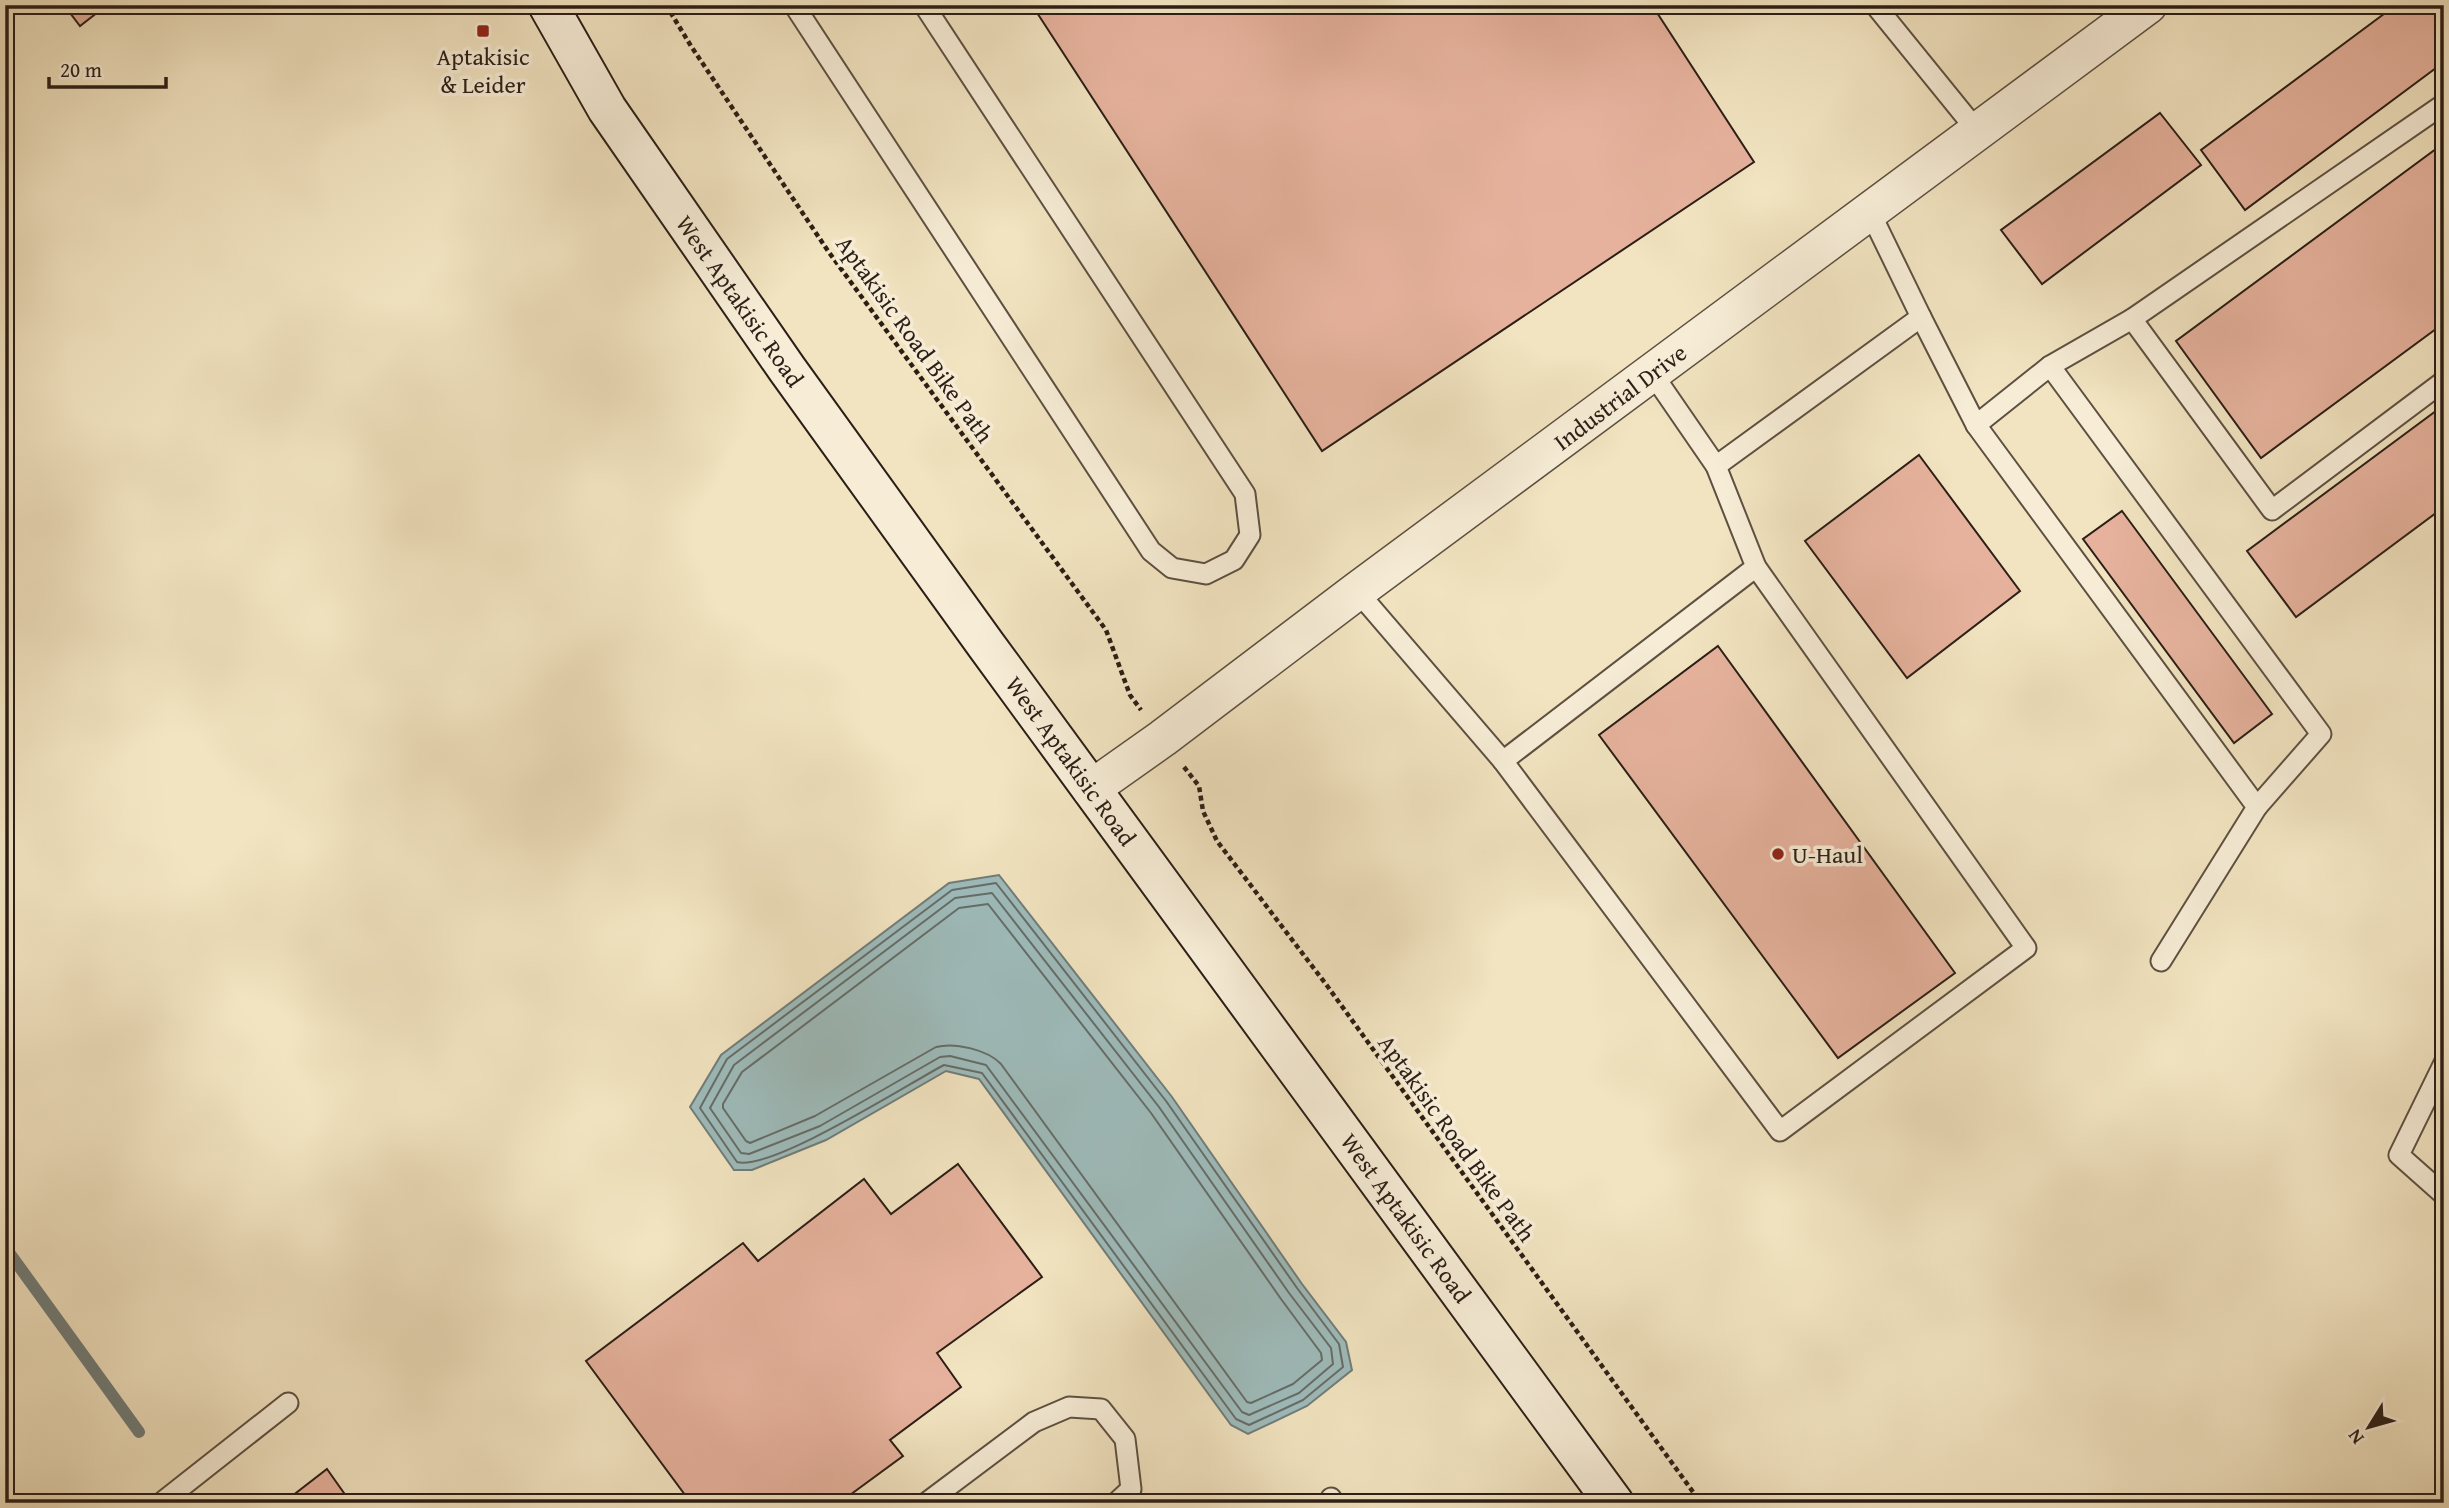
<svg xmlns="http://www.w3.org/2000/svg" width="2449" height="1508" font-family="'Gentium Book Plus',serif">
  <rect width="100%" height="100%" fill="#f2e4c1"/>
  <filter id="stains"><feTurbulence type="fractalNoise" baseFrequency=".00286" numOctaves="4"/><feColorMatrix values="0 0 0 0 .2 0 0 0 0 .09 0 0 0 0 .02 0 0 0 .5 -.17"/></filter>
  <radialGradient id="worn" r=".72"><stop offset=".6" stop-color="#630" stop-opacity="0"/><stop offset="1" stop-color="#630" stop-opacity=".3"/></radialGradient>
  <polygon fill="#9ebcbc" stroke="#707d7a" stroke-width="2" points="999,875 1172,1097 1302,1284 1346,1342 1352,1370 1307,1406 1248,1434 1231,1425 979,1079 946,1071 826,1140 752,1170 734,1170 690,1107 721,1055 949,883"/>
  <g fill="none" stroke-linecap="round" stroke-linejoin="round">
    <g stroke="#646d69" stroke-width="2">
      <path d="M 996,883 L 1166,1101 L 1297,1288 L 1339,1344 L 1343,1367 L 1303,1400 L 1249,1425 L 1236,1419 L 982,1073 L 944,1065 C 906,1085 772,1171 737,1162 L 700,1108 L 727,1059 L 952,890 Z"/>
      <polygon points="992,893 1159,1107 1289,1293 1331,1348 1333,1364 1299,1393 1249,1415 1242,1412 986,1065 950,1056 940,1057 820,1126 749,1154 741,1153 710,1108 734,1065 955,898"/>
      <path d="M 988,904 L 1151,1113 L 1281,1299 L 1321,1353 L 1322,1360 L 1293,1384 L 1251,1403 L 1247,1402 L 1001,1064 C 988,1050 955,1042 936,1047 L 815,1116 L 750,1143 L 746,1141 L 723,1108 L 723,1104 L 742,1072 L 959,908 Z"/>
    </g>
    <polyline stroke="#707d7a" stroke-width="12" points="5,1247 139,1432"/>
  </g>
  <g fill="#e6b29d" stroke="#2b1e16" stroke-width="2">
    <polygon points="64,5 107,5 80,26"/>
    <polygon points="1032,5 1652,5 1754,162 1322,451"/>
    <polygon points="2396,5 2444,5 2444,62 2245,210 2201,150"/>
    <polygon points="2160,113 2201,165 2042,284 2001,230"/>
    <polygon points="2444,143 2444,323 2261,458 2176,341"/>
    <polygon points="2444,405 2444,507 2296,617 2247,551"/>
    <polygon points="1919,455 2020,591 1907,678 1805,541"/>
    <polygon points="2122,511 2272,714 2234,743 2083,539"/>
    <polygon points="1718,646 1955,973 1838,1058 1599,735"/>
    <polygon points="958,1164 1042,1277 937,1353 961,1387 890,1440 903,1456 839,1503 691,1503 586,1361 743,1243 758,1261 864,1179 891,1214"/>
    <polygon points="327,1469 351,1503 283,1503"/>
  </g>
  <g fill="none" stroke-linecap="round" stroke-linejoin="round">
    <defs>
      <g id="service">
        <polyline points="794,5 1151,551 1172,568 1206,574 1234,560 1250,535 1245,494 924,5"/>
        <polyline points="1875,5 1978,132"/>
        <polyline points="1921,317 1976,425 2257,807 2161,961"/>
        <polyline points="2132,319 2444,104"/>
        <polyline points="2050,366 2132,319 2272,510 2444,381"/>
        <polyline points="1976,425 2050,366 2321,734 2257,807"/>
        <polyline points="1716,466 1921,317 1870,212"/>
        <polyline points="1357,591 1503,761 1756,567 1716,466 1652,373"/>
        <polyline points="1503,761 1780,1131 2026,948 1756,567"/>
        <polyline points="2444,1063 2399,1155 2444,1195"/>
        <polyline points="1331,1498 1334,1503"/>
        <polyline points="161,1503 288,1403"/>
        <polyline points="926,1503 1034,1422 1069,1407 1101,1409 1125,1439 1131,1489 1116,1503"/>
      </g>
      <polyline id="minor" points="1091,789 1163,738 1357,591 2148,5"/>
      <polyline id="secondary" points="548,5 607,109 787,369 986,645 1614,1503"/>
    </defs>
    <use href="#service" stroke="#5d5041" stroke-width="23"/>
    <use href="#minor" stroke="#5d5041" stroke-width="40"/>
    <use href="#secondary" stroke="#2b1e16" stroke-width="42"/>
    <g stroke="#2b1e16" stroke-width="4.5" stroke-dasharray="5 3.5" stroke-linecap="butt">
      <polyline points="666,5 691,46 828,251 1106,630 1130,695 1141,710"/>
      <polyline points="1184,767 1199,786 1203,811 1217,841 1328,987 1701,1503"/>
    </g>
    <use href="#service" stroke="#f7edd7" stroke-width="19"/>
    <use href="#minor" stroke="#f7edd7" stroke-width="37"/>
    <use href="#secondary" stroke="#f7edd7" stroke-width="38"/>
  </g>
  <g fill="#8f2418" stroke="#f7edd7" stroke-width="2.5">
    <rect x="476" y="24" width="14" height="14" rx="3.5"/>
    <circle cx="1778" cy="854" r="7"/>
  </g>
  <g text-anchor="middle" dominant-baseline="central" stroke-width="7" stroke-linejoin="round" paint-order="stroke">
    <g font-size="24" fill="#2b1e16" stroke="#f7edd7">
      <text x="483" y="56">Aptakisic<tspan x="483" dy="28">&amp; Leider</tspan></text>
      <text x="1792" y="854" text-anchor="start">U-Haul</text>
    </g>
    <g font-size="24" fill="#2b1e16" stroke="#f7edd7">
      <text transform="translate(740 301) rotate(55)">West Aptakisic Road</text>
      <text transform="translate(915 339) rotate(54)">Aptakisic Road Bike Path</text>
      <text transform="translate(1620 397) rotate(-37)">Industrial Drive</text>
      <text transform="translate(1071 761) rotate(54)">West Aptakisic Road</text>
      <text transform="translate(1457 1138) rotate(54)">Aptakisic Road Bike Path</text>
      <text transform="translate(1406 1218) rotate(54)">West Aptakisic Road</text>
    </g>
  </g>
  <rect width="2449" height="1508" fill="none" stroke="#f2e4c1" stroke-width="28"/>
  <rect x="7" y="7" width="2435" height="1494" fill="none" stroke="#2b1e16" stroke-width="3.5"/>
  <rect x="14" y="14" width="2421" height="1480" fill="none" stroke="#2b1e16" stroke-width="2"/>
  <g transform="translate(2369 1427) rotate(233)" stroke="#f7edd7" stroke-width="5" paint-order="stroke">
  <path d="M0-5L12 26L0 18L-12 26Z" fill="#2b1e16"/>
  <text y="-10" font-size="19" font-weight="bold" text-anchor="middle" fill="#2b1e16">N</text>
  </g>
  <path d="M49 77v10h117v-10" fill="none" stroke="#2b1e16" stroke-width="3.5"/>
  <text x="60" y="77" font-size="21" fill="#2b1e16" stroke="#f7edd7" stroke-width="5" paint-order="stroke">20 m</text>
  <rect width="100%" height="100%" filter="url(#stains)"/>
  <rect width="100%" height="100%" fill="url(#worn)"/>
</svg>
